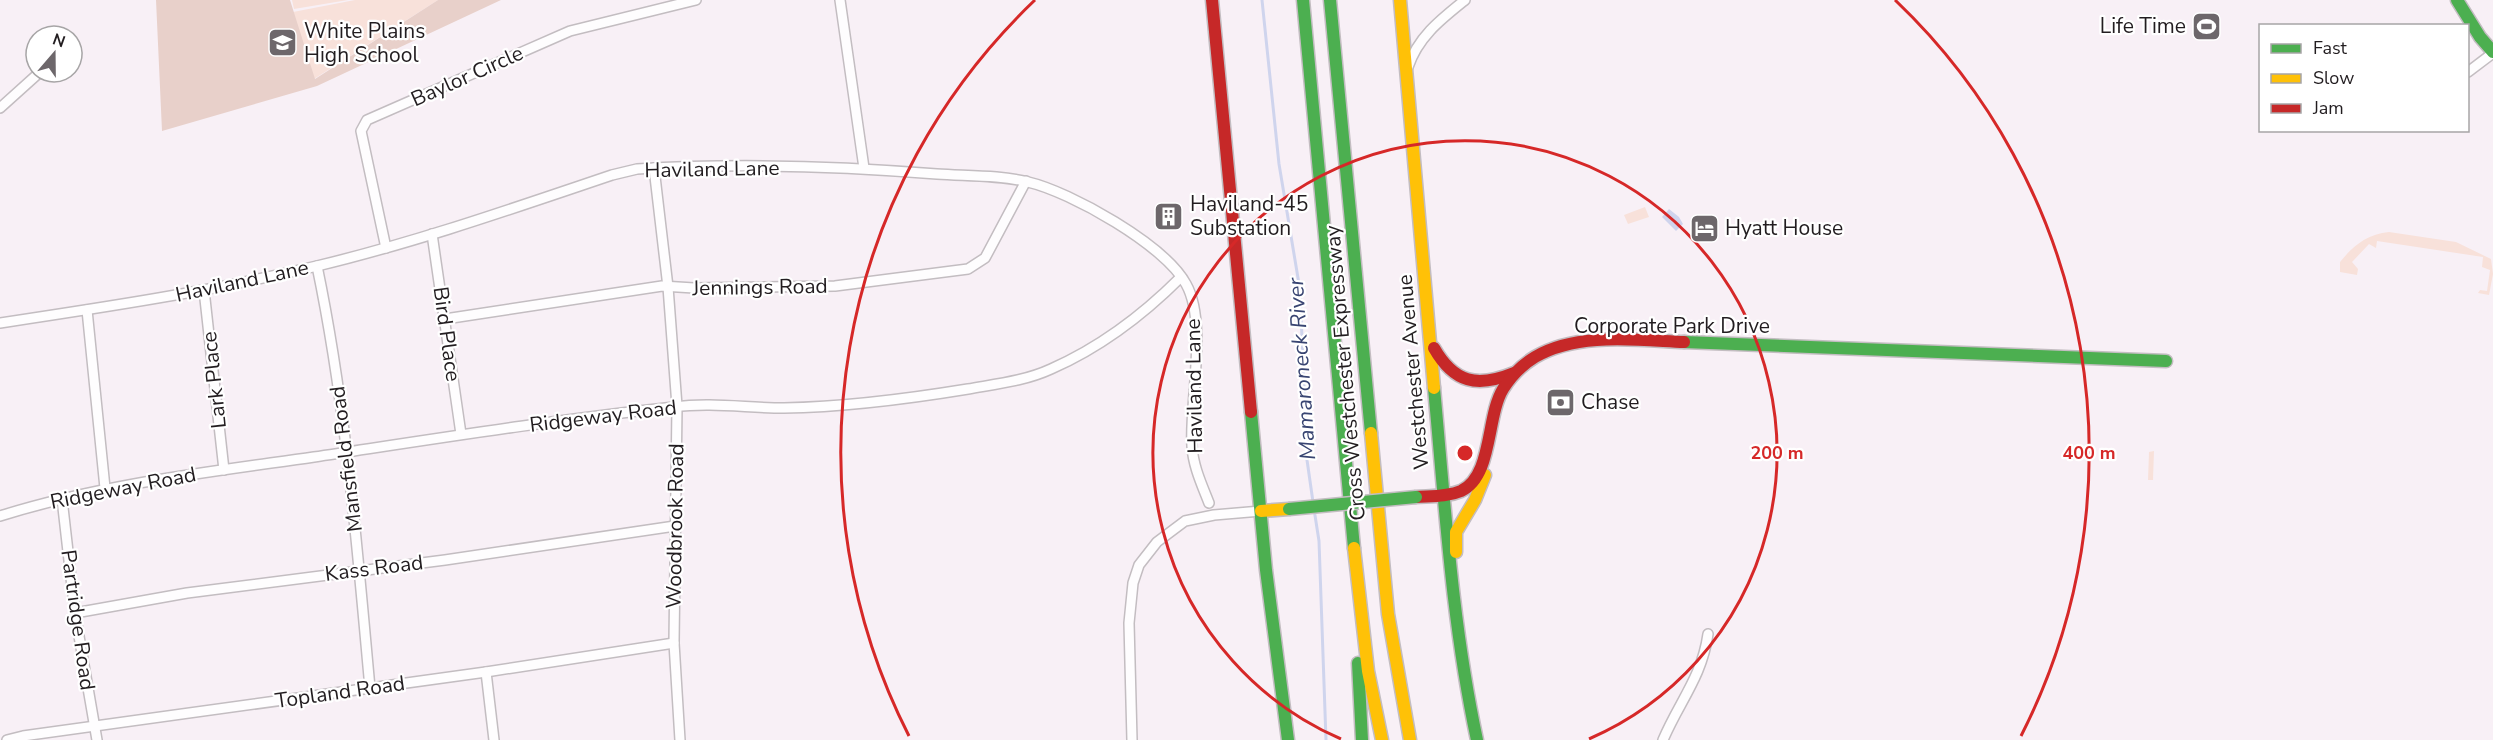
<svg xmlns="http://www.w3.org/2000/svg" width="2493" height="740" font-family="'Nunito Sans',sans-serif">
  <rect width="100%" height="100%" fill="#f8f0f6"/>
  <g fill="#f8e1da">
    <polygon points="292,0 348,0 294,9"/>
    <polygon points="355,0 438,0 314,79 293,12"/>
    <polygon points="1645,207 1649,217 1628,224 1624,215"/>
    <path d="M 2389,232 L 2456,242 L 2491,259 L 2493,274 L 2489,295 L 2478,293 L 2480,290 L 2487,291 L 2490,270 L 2482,267 L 2483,257 L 2377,241 L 2376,248 L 2369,244 L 2352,262 L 2358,269 L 2357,275 L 2340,272 L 2340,262 C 2353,246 2367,234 2389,232 Z"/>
    <polygon points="2154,451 2153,480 2148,480 2149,452"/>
  </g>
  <polygon fill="#e8d0ca" points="156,0 290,0 315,79 438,0 501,0 317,86 162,131"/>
  <polygon fill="#cfd4ed" points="1669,209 1679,217 1683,224 1676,231 1662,217"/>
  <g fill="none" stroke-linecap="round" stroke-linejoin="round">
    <g stroke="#cfd4ed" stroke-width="3">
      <polyline points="1262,0 1279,164 1300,290 1307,460 1313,502"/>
      <polyline points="1314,509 1319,541 1326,740"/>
    </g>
    <defs>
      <g id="street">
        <polyline points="840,0 864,168"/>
        <path d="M 1408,67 C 1418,37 1440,20 1465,0"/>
        <polyline points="2468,72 2493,53"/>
        <polyline points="0,108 40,72"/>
        <polyline points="654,168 668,287 677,406 674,643 680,740"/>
        <polyline points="432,234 461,434"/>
        <polyline points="386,248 361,131 367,120 570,31 696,0"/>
        <path d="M 317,266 C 346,405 357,547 370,688"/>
        <polyline points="204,290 224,470"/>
        <polyline points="87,310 105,488"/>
        <polyline points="445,319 662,286 694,288 835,286 968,269 985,258 1026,181"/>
        <path d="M 0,323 C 106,307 212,291 317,266 C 417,242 514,208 612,175 L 637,169 C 737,163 838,166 937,174 C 966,176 1001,175 1028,182 C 1071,192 1165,245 1186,284 C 1208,323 1189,403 1192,446 C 1193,466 1202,485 1209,503"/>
        <polyline points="62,499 75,613 97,740"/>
        <path d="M 0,516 C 102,484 209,472 314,457 C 434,439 553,420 674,407 C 711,402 747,408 784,408 C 846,407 907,399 968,389 C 996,384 1025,381 1051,369 C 1099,348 1144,314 1181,277"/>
        <polyline points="75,613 187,593 445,560 675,526"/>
        <polyline points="486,672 494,740"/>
        <polyline points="7,740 23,736 486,672 674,643"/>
        <polyline points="1132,740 1129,623 1133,583 1139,565 1157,542 1185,521 1214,515 1261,511"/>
        <path d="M 1663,740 C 1679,702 1702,677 1708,634"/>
      </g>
      <g id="fast">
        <polyline points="1303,0 1354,548"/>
        <polyline points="1330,0 1371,433"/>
        <polyline points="2457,0 2480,37 2493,52"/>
        <polyline points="1684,342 2166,361"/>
        <path d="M 1434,388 C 1445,506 1452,624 1477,740"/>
        <polyline points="1251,412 1266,570 1288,740"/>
        <polyline points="1358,663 1362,740"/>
      </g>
      <g id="slow">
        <polyline points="1400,0 1434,388"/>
        <polyline points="1371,433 1388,614 1410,740"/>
        <polyline points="1261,511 1289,509"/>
        <polyline points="1354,548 1368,671 1382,740"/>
        <polyline points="1456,552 1456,532 1475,500 1485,475"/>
      </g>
      <g id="jam">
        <polyline points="1212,0 1251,412"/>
        <path d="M 1434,348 C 1454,383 1477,388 1514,373"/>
        <path d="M 1416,497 C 1431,496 1447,497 1461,491 C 1493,476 1486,417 1503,389 C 1511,376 1522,365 1535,357 C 1577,332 1637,340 1684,342"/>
      </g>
    </defs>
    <use href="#street" stroke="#c3bdc1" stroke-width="12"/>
    <use href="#fast" stroke="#c3bdc1" stroke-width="15"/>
    <use href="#slow" stroke="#c3bdc1" stroke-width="15"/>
    <use href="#jam" stroke="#c3bdc1" stroke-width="15"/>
    <use href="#street" stroke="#fefdfe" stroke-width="9"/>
    <use href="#fast" stroke="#4caf50" stroke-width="12"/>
    <use href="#slow" stroke="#ffc107" stroke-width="12"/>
    <use href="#jam" stroke="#c62828" stroke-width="12"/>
    <defs>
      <polyline id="fast-bridge" points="1289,509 1416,497"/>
    </defs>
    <use href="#fast-bridge" stroke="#c3bdc1" stroke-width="15" stroke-linecap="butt"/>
    <use href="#fast-bridge" stroke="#4caf50" stroke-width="12"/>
  </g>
  <g fill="none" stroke="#d62828" stroke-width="3">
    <path d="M1341 739A312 312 0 1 1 1589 739"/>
    <path d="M909 736A624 624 0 0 1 1035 0M1895 0A624 624 0 0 1 2021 736"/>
  </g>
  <defs>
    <symbol id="stadium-square" viewBox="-11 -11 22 22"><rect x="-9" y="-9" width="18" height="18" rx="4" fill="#6d676b" stroke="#fff"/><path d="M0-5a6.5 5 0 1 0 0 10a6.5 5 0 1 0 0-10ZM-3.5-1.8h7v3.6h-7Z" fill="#fff"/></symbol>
    <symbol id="school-square" viewBox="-11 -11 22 22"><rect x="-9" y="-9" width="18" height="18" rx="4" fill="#6d676b" stroke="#fff"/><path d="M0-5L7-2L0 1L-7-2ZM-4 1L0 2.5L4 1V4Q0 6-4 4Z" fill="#fff"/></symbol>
    <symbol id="building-square" viewBox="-11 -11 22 22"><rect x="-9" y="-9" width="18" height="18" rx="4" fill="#6d676b" stroke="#fff"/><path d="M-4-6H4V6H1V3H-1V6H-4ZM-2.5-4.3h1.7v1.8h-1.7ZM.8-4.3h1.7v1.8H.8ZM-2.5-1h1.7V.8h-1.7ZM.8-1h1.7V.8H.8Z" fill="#fff"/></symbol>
    <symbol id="hotel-square" viewBox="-11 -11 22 22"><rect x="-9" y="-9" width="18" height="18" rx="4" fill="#6d676b" stroke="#fff"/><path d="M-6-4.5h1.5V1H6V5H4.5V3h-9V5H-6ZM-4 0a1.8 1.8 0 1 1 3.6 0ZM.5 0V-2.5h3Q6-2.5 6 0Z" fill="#fff"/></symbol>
    <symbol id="bank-square" viewBox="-11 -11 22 22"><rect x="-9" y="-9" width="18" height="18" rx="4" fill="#6d676b" stroke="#fff"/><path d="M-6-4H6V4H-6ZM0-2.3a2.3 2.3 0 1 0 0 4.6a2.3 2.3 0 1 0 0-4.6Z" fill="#fff"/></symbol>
  </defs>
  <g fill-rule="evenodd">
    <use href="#stadium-square" x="2190" y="10" width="33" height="33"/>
    <use href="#school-square" x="266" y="26" width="33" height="33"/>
    <use href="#building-square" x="1152" y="200" width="33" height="33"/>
    <use href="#hotel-square" x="1688" y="212" width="33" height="33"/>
    <use href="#bank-square" x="1544" y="386" width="33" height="33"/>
  </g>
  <g text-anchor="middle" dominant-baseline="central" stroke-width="4.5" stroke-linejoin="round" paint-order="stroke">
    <g font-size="21" fill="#221d20" stroke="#fff" text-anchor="start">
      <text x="2186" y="26" text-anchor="end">Life Time</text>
      <text x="304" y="31">White Plains<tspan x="304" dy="24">High School</tspan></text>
      <text x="1190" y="204">Haviland-45<tspan x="1190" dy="24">Substation</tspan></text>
      <text x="1725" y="228">Hyatt House</text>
      <text x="1581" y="402">Chase</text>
    </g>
    <g font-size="21" fill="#221d20" stroke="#fff">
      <text transform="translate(467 76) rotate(-24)">Baylor Circle</text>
      <text transform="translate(712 169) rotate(-1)">Haviland Lane</text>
      <text transform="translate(242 281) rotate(-12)">Haviland Lane</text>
      <text transform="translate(760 287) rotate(-1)">Jennings Road</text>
      <text x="1672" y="326">Corporate Park Drive</text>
      <text transform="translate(447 334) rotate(82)">Bird Place</text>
      <text transform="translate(1413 372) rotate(-95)">Westchester Avenue</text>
      <text transform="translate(1345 373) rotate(-95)">Cross Westchester Expressway</text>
      <text transform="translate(214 380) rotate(-96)">Lark Place</text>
      <text transform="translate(1194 386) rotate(-91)">Haviland Lane</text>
      <text transform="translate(603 416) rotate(-7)">Ridgeway Road</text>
      <text transform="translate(346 459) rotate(-97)">Mansfield Road</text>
      <text transform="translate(123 488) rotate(-11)">Ridgeway Road</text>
      <text transform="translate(675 526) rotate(-89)">Woodbrook Road</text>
      <text transform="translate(374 568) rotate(-7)">Kass Road</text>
      <text transform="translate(78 620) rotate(82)">Partridge Road</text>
      <text transform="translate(340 692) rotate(-8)">Topland Road</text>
    </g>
    <g font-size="22" font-style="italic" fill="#394572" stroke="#fff">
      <text transform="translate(1302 369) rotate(-94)">Mamaroneck River</text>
    </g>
  </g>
  <circle cx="1465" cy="453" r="9" fill="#d62828" stroke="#fff" stroke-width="3"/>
  <g font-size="18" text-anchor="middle" font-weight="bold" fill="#d62828" stroke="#fff" stroke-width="4.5" stroke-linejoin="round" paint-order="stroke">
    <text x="1777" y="459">200 m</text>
    <text x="2089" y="459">400 m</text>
  </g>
  <rect x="2259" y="24" width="210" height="108" fill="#ffffff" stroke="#a7a5a6" stroke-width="1.5"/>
  <rect x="2271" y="44" width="30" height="9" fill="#4caf50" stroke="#a7a5a6" stroke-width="1.5"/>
  <text x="2313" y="54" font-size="18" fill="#221d20">Fast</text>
  <rect x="2271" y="74" width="30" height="9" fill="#ffc107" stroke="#a7a5a6" stroke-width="1.5"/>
  <text x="2313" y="84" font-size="18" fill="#221d20">Slow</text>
  <rect x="2271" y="104" width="30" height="9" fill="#c62828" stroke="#a7a5a6" stroke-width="1.5"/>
  <text x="2313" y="114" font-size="18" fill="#221d20">Jam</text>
  <g transform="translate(54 54) rotate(20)"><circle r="28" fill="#ffffff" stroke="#a7a5a6" stroke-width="1.5"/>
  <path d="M0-4.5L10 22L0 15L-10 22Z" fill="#6d676b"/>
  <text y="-9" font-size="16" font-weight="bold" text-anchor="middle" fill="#221d20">N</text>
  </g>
</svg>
